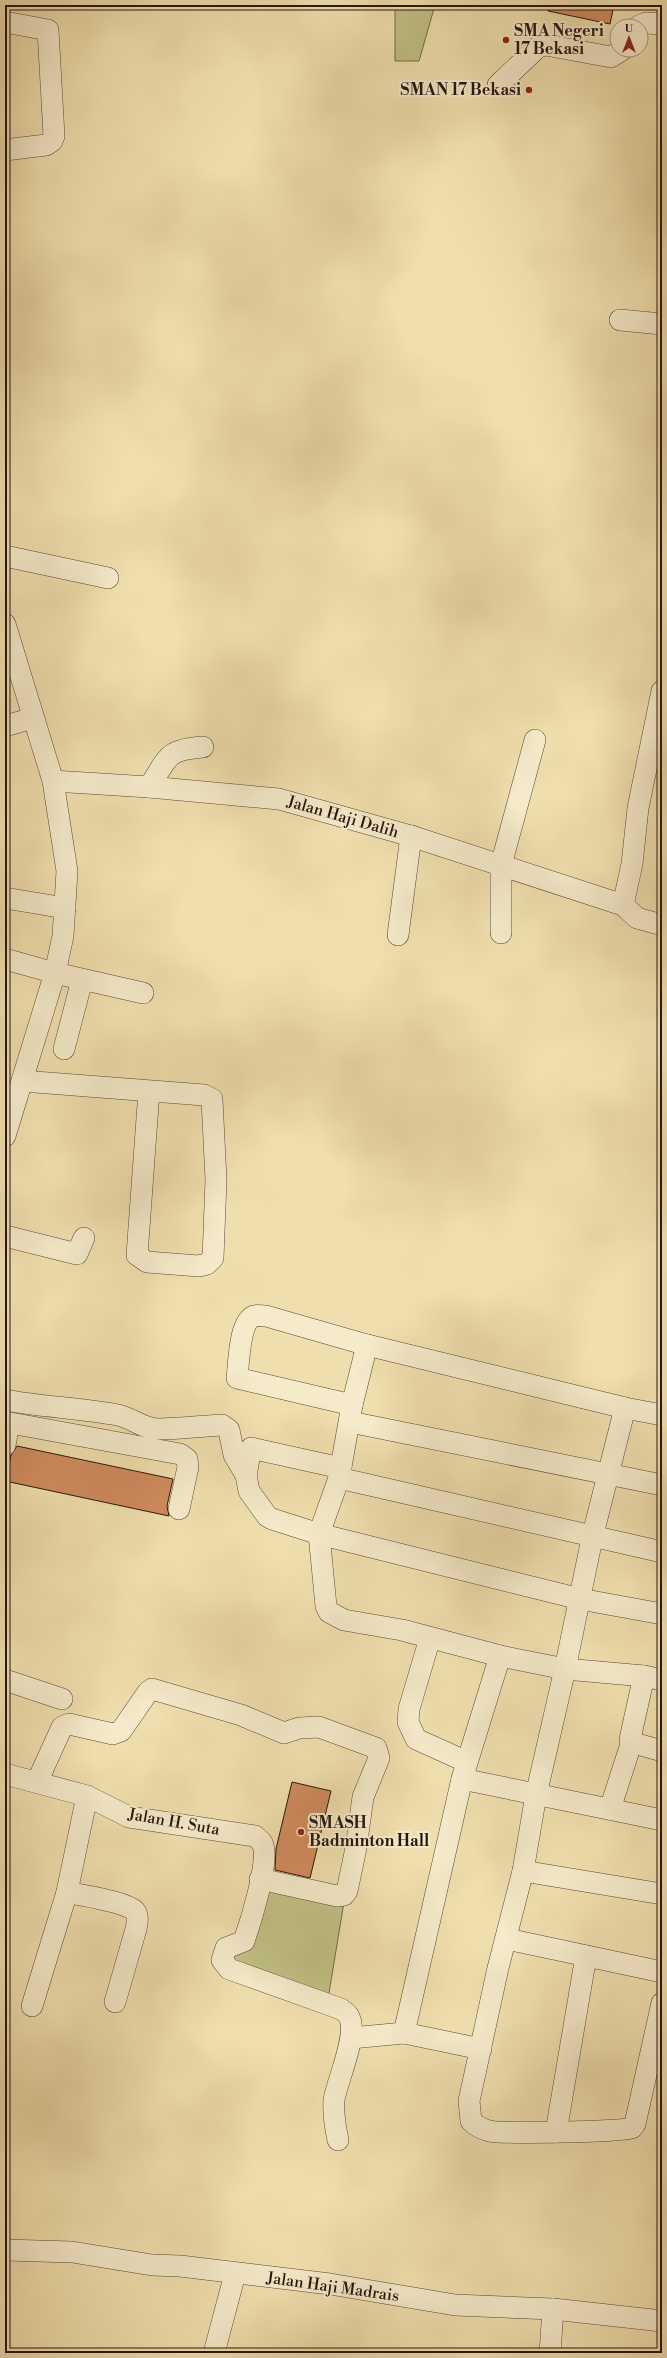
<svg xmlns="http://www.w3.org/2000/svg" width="667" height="2358" font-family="'Libre Bodoni',serif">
  <rect width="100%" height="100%" fill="#f0dfae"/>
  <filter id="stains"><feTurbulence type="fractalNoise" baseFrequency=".005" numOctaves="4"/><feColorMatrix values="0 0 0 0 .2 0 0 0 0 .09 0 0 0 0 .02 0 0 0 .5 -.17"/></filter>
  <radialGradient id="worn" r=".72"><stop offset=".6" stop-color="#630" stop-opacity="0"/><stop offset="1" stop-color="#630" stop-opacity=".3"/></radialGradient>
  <g fill="#c1c085" stroke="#746b4a">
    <polygon points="395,5 435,5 419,61 395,61"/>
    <polygon points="266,1885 344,1902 328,1999 230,1964"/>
  </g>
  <g fill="#d08b5e" stroke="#26160e">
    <polygon points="549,5 614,5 610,24 548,11"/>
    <polygon points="17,1446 173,1479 167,1506 169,1516 5,1481 11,1455"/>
    <polygon points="292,1782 331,1791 310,1878 275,1870 276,1849"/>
  </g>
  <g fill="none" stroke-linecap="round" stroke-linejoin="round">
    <defs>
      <g id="minor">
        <polyline points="5,22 48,30 54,136 52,141 46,145 5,150"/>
        <polyline points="639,26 646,23 662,24"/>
        <polyline points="498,85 538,47 546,45 611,57 622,50"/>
        <polyline points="620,320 662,324"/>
        <polyline points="5,556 108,578"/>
        <polyline points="5,624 53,781 67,871 63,936 55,973 5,1136"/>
        <polyline points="5,726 33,718"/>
        <polyline points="53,781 149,787 279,799 411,836 623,905 637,918 662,925"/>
        <path d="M 149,787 C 169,757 165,750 203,747"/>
        <polyline points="5,898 65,908"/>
        <polyline points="623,905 632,864 638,808 662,691"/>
        <polyline points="501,933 501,865 535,740"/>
        <polyline points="398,935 411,836"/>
        <polyline points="5,959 55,973 143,993"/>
        <polyline points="64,1049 82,980"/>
        <polyline points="22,1081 204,1095 212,1099 216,1180 213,1258 207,1264 199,1266 147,1262 137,1255 149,1091"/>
        <polyline points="5,1236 77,1254 84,1238"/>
        <polyline points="367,1345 352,1405 339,1478 319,1534 326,1606 329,1612 344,1620 402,1630 500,1656 565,1669 644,1676 662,1680"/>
        <path d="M 5,1400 C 42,1407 81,1408 118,1415 C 132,1418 143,1429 158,1429 C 179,1429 201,1426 222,1425 L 229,1430 L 234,1455 L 246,1475"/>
        <path d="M 352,1405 L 237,1378 C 239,1363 239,1322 254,1316 C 257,1315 262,1316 266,1316 L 367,1345 L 625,1408 L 662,1415"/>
        <path d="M 625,1408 L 593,1534 L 565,1669 L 536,1795 L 523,1871 L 498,1968 L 469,2101 L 471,2121 C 476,2126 482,2129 489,2131 C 501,2134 625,2132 632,2128 L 635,2124 L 662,2003"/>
        <polyline points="5,1422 180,1454 187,1459 188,1467 179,1509"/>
        <polyline points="350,1422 662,1485"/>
        <polyline points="5,1445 9,1423"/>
        <polyline points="341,1468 251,1448 246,1475 249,1491 267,1516 272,1519 319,1534 580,1599 662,1614"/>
        <polyline points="339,1478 662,1552"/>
        <polyline points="430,1638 409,1709 408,1722 416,1739 467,1762"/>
        <polyline points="644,1676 630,1739 634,1743 662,1751"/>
        <polyline points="5,1680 62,1699"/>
        <path d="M 5,1774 L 87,1796 L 129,1817 L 255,1836 C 258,1839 262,1841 263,1845 C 269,1863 251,1921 244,1941 L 226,1948 L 222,1960 L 229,1969 L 341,2009 C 343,2011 347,2013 348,2015 C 360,2032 337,2080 334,2100 C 333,2113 335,2126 338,2140"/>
        <polyline points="462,1779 662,1820"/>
        <polyline points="37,1782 62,1727 69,1724 113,1734 121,1731 148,1692 152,1689 241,1715 284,1733 299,1728 319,1727 376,1748 379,1758 363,1797 356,1848 347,1891 344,1895 337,1896 260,1879"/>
        <polyline points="610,1809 632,1741"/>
        <polyline points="523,1871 662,1894"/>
        <path d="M 67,1892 C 83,1896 124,1901 135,1911 C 139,1916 137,1924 136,1929 L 115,2002"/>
        <polyline points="507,1939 662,1972"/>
        <polyline points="32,2006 67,1892 87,1796"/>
        <polyline points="351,2038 404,2033"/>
        <polyline points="481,2049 404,2033 462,1779 500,1656"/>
        <polyline points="556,2132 586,1956"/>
        <polyline points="5,2250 72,2252 152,2265 180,2266 330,2284 455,2305 553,2309 662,2321"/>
        <polyline points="214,2353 235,2274"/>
        <polyline points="550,2353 553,2309"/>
      </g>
    </defs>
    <use href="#minor" stroke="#584836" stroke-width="22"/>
    <use href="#minor" stroke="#f5eaca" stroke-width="21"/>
  </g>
  <g fill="#8f2418" stroke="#f5eaca" stroke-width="1.5">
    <circle cx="506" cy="40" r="4"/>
    <circle cx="529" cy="90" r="4"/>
    <circle cx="301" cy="1832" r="4"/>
  </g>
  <g text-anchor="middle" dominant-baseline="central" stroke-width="4" stroke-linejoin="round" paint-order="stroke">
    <g font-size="16" font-weight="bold" fill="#26160e" stroke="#f5eaca" text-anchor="start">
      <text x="514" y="31">SMA Negeri<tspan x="514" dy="18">17 Bekasi</tspan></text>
      <text x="521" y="90" text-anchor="end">SMAN 17 Bekasi</text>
      <text x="309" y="1823">SMASH<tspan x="309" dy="18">Badminton Hall</tspan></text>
    </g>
    <g font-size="16" fill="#26160e" stroke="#f5eaca">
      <text transform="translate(343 817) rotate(16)">Jalan Haji Dalih</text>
      <text transform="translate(174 1822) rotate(10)">Jalan H. Suta</text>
      <text transform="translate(333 2287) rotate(8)">Jalan Haji Madrais</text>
    </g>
  </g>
  <rect width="667" height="2358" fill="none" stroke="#f0dfae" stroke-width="20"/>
  <rect x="6" y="6" width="655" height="2346" fill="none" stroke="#26160e" stroke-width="2"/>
  <rect x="10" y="10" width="647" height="2338" fill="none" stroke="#26160e"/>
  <g transform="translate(629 38)"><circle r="19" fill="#f5eaca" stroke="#a2957f"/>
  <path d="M0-3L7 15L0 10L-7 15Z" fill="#8f2418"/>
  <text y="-6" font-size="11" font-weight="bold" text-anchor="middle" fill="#26160e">U</text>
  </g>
  <rect width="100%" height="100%" filter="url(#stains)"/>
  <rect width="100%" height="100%" fill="url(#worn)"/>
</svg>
